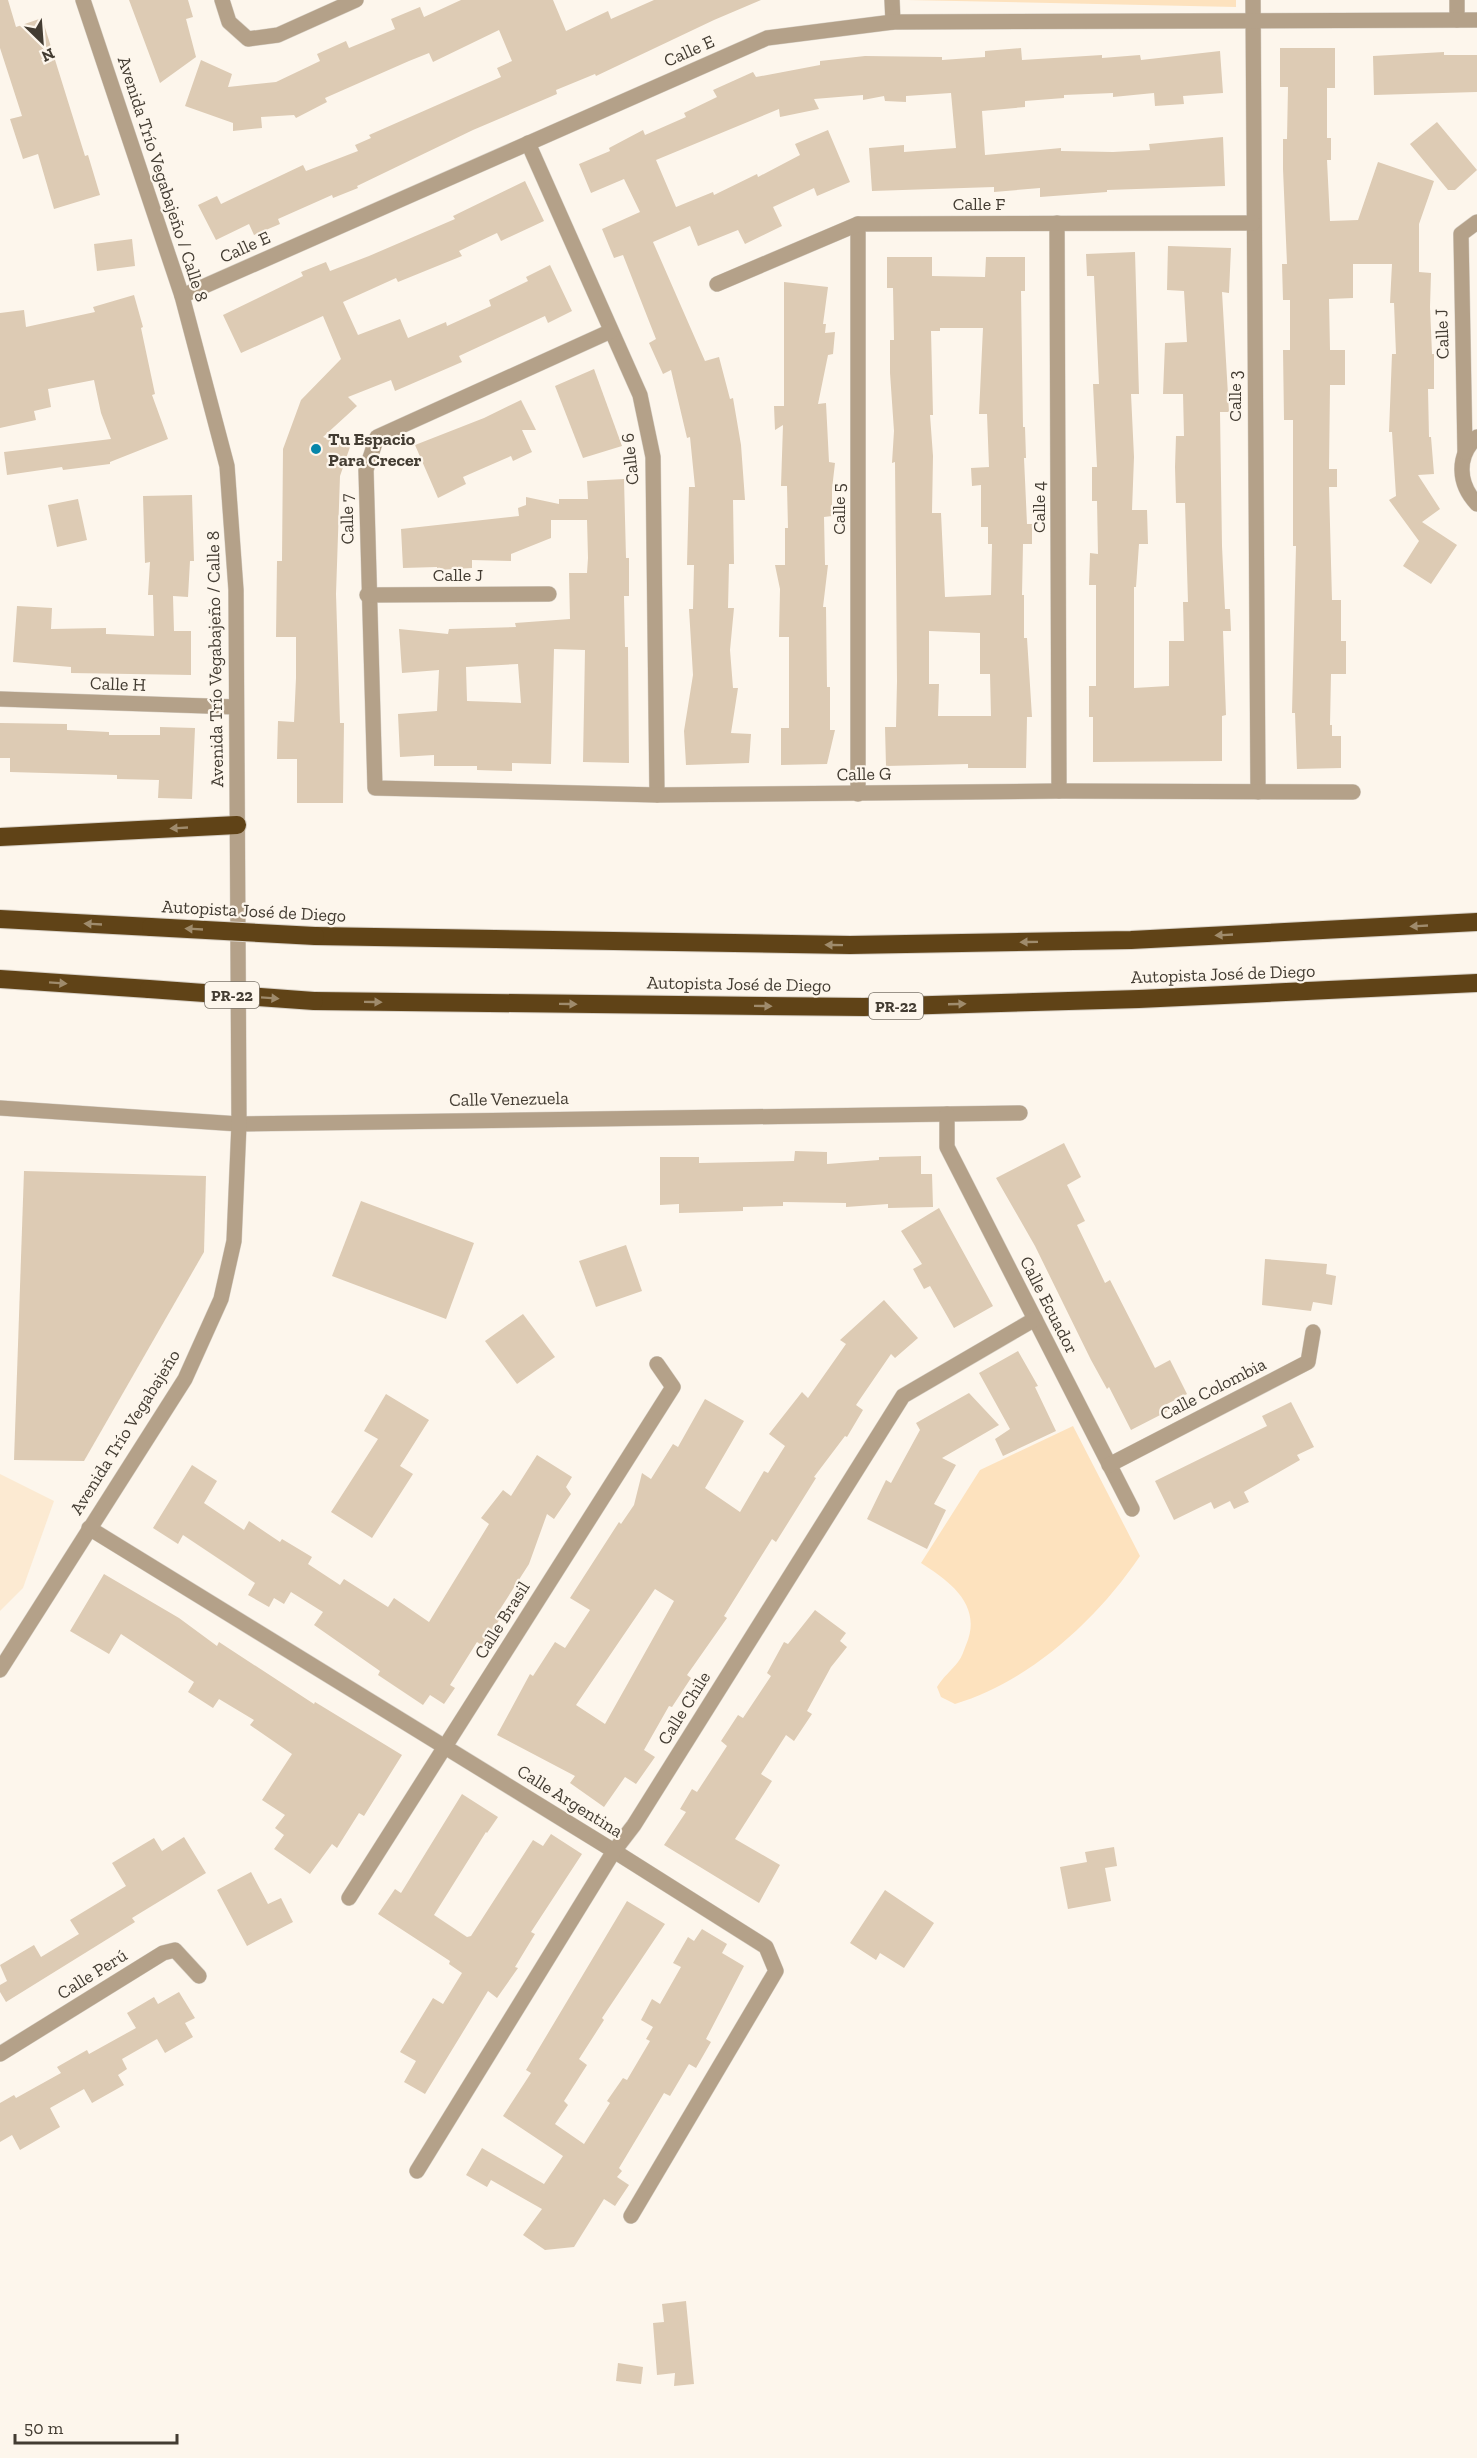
<svg xmlns="http://www.w3.org/2000/svg" width="1477" height="2458" font-family="'Zilla Slab',serif">
  <rect width="100%" height="100%" fill="#fdf6ec"/>
  <polygon fill="#fcead2" points="0,1474 54,1501 23,1588 0,1611"/>
  <g fill="#fde2be">
    <polygon points="907,0 1236,0 1236,7"/>
    <path d="M 1073,1426 L 1140,1556 C 1096,1621 1030,1681 955,1704 L 941,1697 L 937,1687 C 943,1677 951,1671 958,1662 C 962,1657 964,1650 966,1645 C 983,1606 951,1582 921,1563 L 980,1470 Z"/>
  </g>
  <g fill="#ddcbb4" fill-rule="evenodd">
    <polygon points="0,0 8,0 16,27 42,18 85,156 88,155 100,195 54,209 38,154 23,159 10,119 22,116 0,48"/>
    <polygon points="129,0 188,0 193,17 186,19 196,57 160,83"/>
    <polygon points="461,0 553,0 566,31 608,11 611,19 654,0 761,0 714,20 596,76 595,74 556,90 557,94 473,130 357,186 358,188 333,198 332,195 278,219 280,224 254,235 249,224 216,240 198,205 217,196 221,204 303,165 306,171 358,151 355,145 371,138 369,135 501,77 497,68 512,61 499,30 433,62 429,53 409,61 325,98 327,102 296,118 294,115 261,117 262,128 233,131 233,123 185,106 201,60 232,74 228,87 276,82 320,61 317,54 346,41 349,48 395,29 391,19 420,7 424,17"/>
    <polygon points="1021,48 1022,60 1102,55 1102,58 1140,55 1141,60 1220,51 1223,93 1183,96 1184,104 1155,106 1154,93 1113,97 1113,93 1064,95 1064,98 1025,101 1025,107 982,111 985,155 1061,148 1061,151 1113,152 1150,150 1149,144 1223,137 1225,186 1107,190 1107,192 1040,197 1040,188 994,192 994,187 872,191 869,148 904,145 904,152 956,148 951,93 906,96 906,102 885,101 884,96 863,100 863,95 814,99 819,109 780,117 779,109 656,160 676,207 713,192 714,195 757,174 758,177 800,155 795,144 828,130 850,182 817,196 814,188 773,207 782,226 745,244 738,230 698,246 690,226 653,242 705,361 719,357 730,399 733,398 741,445 745,500 733,500 734,564 729,564 728,608 734,608 730,650 733,688 738,688 731,733 751,734 749,763 686,765 684,731 693,675 689,609 693,609 694,565 687,565 689,487 695,487 690,437 687,438 671,370 663,374 649,343 656,339 623,255 614,258 602,229 640,212 624,179 591,193 579,164 610,151 609,148 643,130 645,135 686,117 684,113 717,97 713,90 753,72 756,77 820,65 820,61 865,56 942,57 942,60 985,57 985,51"/>
    <polygon points="1280,48 1335,48 1335,88 1327,88 1327,138 1331,138 1331,160 1327,160 1330,221 1358,220 1378,162 1434,181 1419,224 1419,272 1431,273 1430,307 1432,354 1434,354 1434,389 1428,389 1429,437 1431,437 1434,474 1418,475 1440,509 1422,522 1457,545 1431,584 1403,566 1419,541 1389,500 1396,496 1392,432 1389,432 1392,354 1396,354 1394,303 1390,303 1392,264 1353,264 1353,298 1329,299 1330,350 1345,350 1345,385 1330,385 1329,469 1337,469 1337,487 1329,487 1332,600 1341,600 1341,641 1346,641 1346,674 1331,674 1330,725 1332,725 1332,736 1341,736 1341,768 1297,769 1295,713 1292,713 1296,546 1293,546 1293,420 1284,420 1283,350 1290,350 1290,300 1283,300 1282,264 1287,264 1283,169 1283,139 1287,139 1288,87 1280,87"/>
    <polygon points="1444,52 1444,55 1477,55 1477,92 1374,95 1373,56"/>
    <polygon points="1437,122 1477,170 1455,190 1448,190 1410,144"/>
    <polygon points="525,181 544,221 501,241 497,233 459,251 462,256 398,282 396,278 343,302 358,335 400,319 408,338 446,322 447,326 491,306 489,300 528,281 526,277 550,265 572,311 548,323 545,316 459,356 462,362 395,391 391,380 348,397 357,406 323,437 350,447 340,476 336,594 340,723 344,723 343,803 297,803 297,759 277,759 278,721 294,722 296,678 296,637 276,637 277,561 282,561 283,449 301,400 341,359 323,316 241,353 223,315 303,276 301,272 326,262 330,271 369,256 455,219 453,216"/>
    <polygon points="132,239 135,266 97,271 94,244"/>
    <polygon points="1168,246 1231,248 1229,293 1222,292 1229,412 1220,412 1222,546 1225,609 1230,609 1231,631 1223,631 1226,715 1222,716 1222,761 1093,762 1093,717 1089,717 1089,686 1096,686 1096,585 1089,585 1090,553 1098,554 1097,501 1092,501 1092,467 1097,467 1093,384 1099,384 1094,276 1087,276 1086,254 1135,252 1139,394 1131,394 1134,457 1132,510 1147,510 1148,544 1139,544 1136,587 1134,587 1134,688 1169,686 1169,641 1184,641 1183,602 1188,602 1185,503 1176,503 1175,467 1176,436 1184,436 1183,394 1163,394 1165,343 1187,342 1184,291 1167,290"/>
    <path d="M 887,257 L 932,257 L 932,276 L 985,277 L 986,257 L 1025,257 L 1025,291 L 1021,291 L 1023,427 L 1025,427 L 1026,458 L 1024,458 L 1027,524 L 1032,524 L 1032,544 L 1023,544 L 1022,595 L 1024,595 L 1024,638 L 1027,638 L 1032,717 L 1027,717 L 1026,768 L 968,768 L 968,764 L 886,766 L 885,727 L 896,727 L 897,681 L 895,462 L 892,463 L 894,431 L 890,373 L 890,340 L 894,340 L 893,288 L 887,288 ZM 940,328 L 983,328 L 979,414 L 987,414 L 989,467 L 971,468 L 972,486 L 981,485 L 981,527 L 988,527 L 988,544 L 992,544 L 991,595 L 945,597 L 941,513 L 932,513 L 933,456 L 930,415 L 933,415 L 931,331 L 940,331 ZM 929,631 L 980,633 L 980,674 L 990,674 L 991,716 L 938,716 L 939,684 L 929,684 Z"/>
    <polygon points="784,282 828,287 823,324 826,324 825,333 835,332 833,354 828,355 818,404 826,403 829,462 835,463 832,489 832,516 824,517 825,565 828,565 823,607 826,607 827,687 830,687 830,730 835,730 827,764 781,765 781,728 789,728 789,637 779,637 780,589 775,565 785,565 785,528 788,528 787,486 781,486 783,425 775,430 774,406 784,406"/>
    <polygon points="134,295 143,327 141,328 155,394 152,395 168,439 110,462 110,464 63,470 62,467 7,475 4,452 111,439 101,413 94,380 48,389 51,407 34,411 36,420 0,428 0,313 24,310 26,327 95,312 93,307"/>
    <polygon points="594,369 622,446 583,458 555,386"/>
    <polygon points="521,400 536,430 522,430 532,452 513,461 511,456 463,477 466,484 438,498 415,445 484,418"/>
    <path d="M 624,479 L 626,558 L 629,558 L 629,596 L 624,596 L 625,647 L 628,647 L 629,763 L 583,762 L 585,650 L 554,649 L 551,764 L 512,763 L 512,771 L 477,770 L 477,766 L 434,766 L 434,755 L 400,757 L 398,714 L 437,711 L 439,670 L 402,673 L 399,629 L 448,634 L 449,629 L 516,627 L 515,623 L 570,619 L 569,573 L 587,573 L 588,558 L 587,520 L 551,520 L 551,538 L 511,554 L 511,561 L 472,560 L 472,568 L 437,570 L 437,567 L 403,568 L 401,529 L 519,516 L 518,508 L 526,505 L 526,497 L 559,504 L 559,499 L 588,499 L 587,481 ZM 518,664 L 521,703 L 467,701 L 466,667 Z"/>
    <polygon points="192,495 194,561 190,561 188,597 173,596 174,631 191,631 191,675 71,673 71,667 13,662 17,606 52,608 51,629 106,628 106,634 154,636 153,595 148,595 150,562 145,563 143,496"/>
    <polygon points="78,499 87,540 57,547 48,505"/>
    <polygon points="0,723 67,724 67,730 109,732 109,735 160,735 160,727 195,728 192,799 158,798 159,780 117,779 117,775 10,772 10,758 0,758"/>
    <polygon points="1064,1143 1081,1177 1067,1185 1085,1221 1077,1225 1105,1283 1110,1280 1155,1368 1170,1360 1187,1394 1165,1405 1168,1411 1131,1430 1109,1387 1107,1389 1091,1360 1035,1246 996,1178"/>
    <polygon points="795,1151 827,1152 827,1164 879,1160 879,1157 921,1156 921,1174 932,1174 933,1207 888,1208 888,1204 846,1207 846,1203 783,1202 783,1206 743,1207 743,1211 679,1213 679,1204 660,1205 660,1157 699,1157 699,1163 794,1161"/>
    <polygon points="24,1171 206,1176 204,1252 84,1461 14,1460"/>
    <polygon points="361,1201 474,1243 446,1319 332,1276"/>
    <polygon points="939,1208 993,1306 954,1328 930,1286 924,1289 913,1269 922,1264 901,1231"/>
    <polygon points="626,1245 642,1291 596,1307 579,1261"/>
    <polygon points="1265,1259 1327,1264 1326,1274 1336,1276 1332,1305 1313,1302 1311,1311 1262,1305"/>
    <path d="M 884,1300 L 918,1338 L 895,1358 L 891,1354 L 856,1405 L 863,1410 L 847,1437 L 845,1436 L 814,1477 L 816,1478 L 776,1542 L 772,1539 L 724,1616 L 727,1618 L 687,1675 L 691,1678 L 672,1707 L 669,1706 L 644,1750 L 655,1757 L 636,1784 L 625,1777 L 604,1807 L 570,1783 L 575,1776 L 497,1735 L 530,1674 L 533,1676 L 555,1642 L 565,1648 L 590,1610 L 570,1598 L 619,1522 L 621,1524 L 634,1505 L 642,1473 L 651,1479 L 673,1444 L 678,1447 L 705,1399 L 744,1421 L 705,1488 L 740,1512 L 764,1471 L 768,1473 L 785,1446 L 769,1434 L 802,1392 L 808,1398 L 846,1344 L 840,1340 ZM 655,1589 L 674,1601 L 605,1724 L 576,1705 Z"/>
    <polygon points="523,1314 555,1357 517,1384 485,1341"/>
    <polygon points="1018,1351 1038,1386 1035,1387 1056,1431 1003,1456 995,1439 1010,1429 979,1373"/>
    <polygon points="969,1393 999,1425 942,1458 956,1465 934,1504 946,1510 927,1549 867,1519 886,1480 891,1483 920,1430 916,1423"/>
    <polygon points="386,1394 429,1420 400,1466 413,1474 372,1538 331,1512 378,1439 364,1431"/>
    <polygon points="1291,1402 1314,1447 1297,1455 1300,1460 1244,1492 1249,1502 1234,1509 1230,1501 1214,1509 1211,1502 1174,1520 1155,1481 1267,1426 1262,1416"/>
    <polygon points="537,1455 572,1477 566,1487 571,1494 554,1519 547,1514 529,1564 497,1614 501,1617 483,1646 477,1642 450,1685 455,1688 444,1704 430,1695 423,1705 378,1675 380,1671 314,1625 323,1612 291,1592 284,1604 274,1598 269,1607 248,1595 255,1583 183,1535 178,1544 153,1528 192,1465 217,1481 204,1503 244,1530 249,1521 280,1542 282,1539 312,1557 308,1564 340,1585 344,1579 388,1607 394,1598 429,1622 489,1524 481,1518 503,1490 511,1496"/>
    <polygon points="104,1574 179,1618 217,1646 219,1642 314,1704 315,1702 402,1755 364,1816 359,1813 337,1848 332,1844 310,1874 274,1849 284,1835 275,1828 285,1815 262,1800 292,1754 250,1725 254,1720 219,1699 213,1708 188,1692 194,1682 121,1634 109,1654 70,1631"/>
    <polygon points="815,1610 846,1633 840,1641 847,1647 831,1667 807,1711 812,1714 794,1741 786,1735 761,1774 772,1781 735,1839 780,1865 759,1903 664,1845 686,1812 680,1809 692,1789 697,1792 727,1746 721,1741 738,1715 743,1718 771,1676 767,1673 784,1642 788,1644"/>
    <polygon points="462,1794 498,1817 487,1833 486,1832 434,1915 467,1937 471,1936 533,1840 543,1846 551,1834 582,1854 531,1932 535,1934 515,1967 518,1968 497,1998 488,1991 425,2094 404,2082 416,2061 400,2052 433,1998 443,2004 462,1973 449,1964 450,1961 378,1914 395,1889 401,1893"/>
    <polygon points="184,1837 206,1873 132,1918 135,1922 6,2002 0,1992 0,1985 7,1981 0,1965 34,1945 41,1957 79,1934 70,1920 126,1886 112,1863 154,1838 162,1851"/>
    <polygon points="1114,1847 1117,1866 1105,1868 1111,1901 1068,1909 1060,1867 1087,1862 1085,1852"/>
    <polygon points="251,1872 268,1904 281,1898 293,1922 247,1946 217,1890"/>
    <polygon points="885,1890 934,1923 904,1968 880,1953 876,1960 850,1943"/>
    <polygon points="627,1901 665,1924 602,2018 604,2020 579,2059 587,2065 564,2101 568,2105 555,2124 584,2144 610,2103 607,2101 623,2078 627,2080 650,2041 646,2039 653,2027 641,2020 652,1999 660,2004 681,1967 673,1963 688,1937 694,1941 702,1929 727,1944 722,1953 744,1966 706,2039 711,2042 696,2068 689,2064 670,2096 664,2093 619,2168 622,2171 617,2177 629,2185 615,2206 604,2199 574,2247 545,2250 523,2235 542,2209 491,2180 487,2187 466,2175 482,2148 544,2184 563,2156 503,2116 531,2073 526,2070"/>
    <polygon points="179,1992 195,2018 185,2023 193,2037 165,2053 157,2039 122,2059 127,2069 118,2075 124,2085 92,2103 84,2089 50,2108 60,2127 20,2150 12,2135 0,2142 0,2103 14,2095 16,2098 61,2073 57,2067 87,2050 89,2054 136,2028 127,2013 154,1997 158,2004"/>
    <polygon points="686,2301 694,2384 674,2386 675,2373 657,2375 653,2323 664,2322 662,2304"/>
    <polygon points="618,2363 643,2367 641,2384 616,2381"/>
  </g>
  <g fill="none" stroke-linecap="round" stroke-linejoin="round">
    <defs>
      <g id="minor">
        <polyline points="222,0 229,22 248,39 278,35 356,0"/>
        <polyline points="892,0 893,22"/>
        <polyline points="1253,0 1258,792"/>
        <polyline points="1457,0 1457,20"/>
        <polyline points="528,143 640,395 653,457 657,795"/>
        <polyline points="1057,223 1059,791"/>
        <polyline points="858,224 858,794"/>
        <polyline points="717,284 858,224 1253,223"/>
        <polyline points="182,296 767,38 893,22 1477,20"/>
        <polyline points="611,331 377,437 366,470 375,788 657,795 1059,791 1353,792"/>
        <path d="M 1477,437 C 1456,456 1458,484 1477,504"/>
        <polyline points="1465,452 1461,234 1477,222"/>
        <polyline points="367,595 549,594"/>
        <polyline points="0,699 236,707"/>
        <polyline points="0,1108 239,1124 1020,1113"/>
        <polyline points="947,1114 947,1147 1132,1509"/>
        <polyline points="1109,1465 1308,1362 1313,1332"/>
        <polyline points="89,1528 614,1851 766,1947 776,1971 631,2216"/>
        <polyline points="349,1898 673,1387 657,1364"/>
        <polyline points="0,2054 163,1953 175,1950 199,1976"/>
        <polyline points="417,2171 614,1851 634,1825 903,1396 1035,1319"/>
      </g>
      <polyline id="tertiary" points="0,1670 185,1379 221,1299 234,1241 239,1124 236,590 227,466 182,296 83,0"/>
      <g id="motorway">
        <polyline points="0,837 237,825"/>
        <polyline points="0,919 151,927"/>
        <polyline points="315,936 850,945 1131,940 1477,922"/>
        <polyline points="0,979 149,989"/>
        <polyline points="314,1001 864,1007 1139,999 1477,983"/>
      </g>
    </defs>
    <use href="#minor" stroke="#d8d1c7" stroke-width="16"/>
    <use href="#tertiary" stroke="#d8d1c7" stroke-width="16"/>
    <use href="#motorway" stroke="#d8d1c7" stroke-width="20"/>
    <use href="#minor" stroke="#b4a189" stroke-width="15"/>
    <use href="#tertiary" stroke="#b4a189" stroke-width="15"/>
    <use href="#motorway" stroke="#604317" stroke-width="18"/>
    <defs>
      <g id="motorway-bridge">
        <polyline points="151,927 315,936"/>
        <polyline points="149,989 314,1001"/>
      </g>
    </defs>
    <use href="#motorway-bridge" stroke="#d8d1c7" stroke-width="20" stroke-linecap="butt"/>
    <use href="#motorway-bridge" stroke="#604317" stroke-width="18"/>
  </g>
  <defs><path id="oneway-solid" d="M-6-.8H1V-3.2L6.5 0L1 3.2V.8H-6Z" transform="scale(1.5)"/></defs>
  <g fill="#9f8b6c">
    <use href="#oneway-solid" transform="translate(179 828) rotate(177)"/>
    <use href="#oneway-solid" transform="translate(93 924) rotate(-177)"/>
    <use href="#oneway-solid" transform="translate(1419 926) rotate(177)"/>
    <use href="#oneway-solid" transform="translate(194 929) rotate(-177)"/>
    <use href="#oneway-solid" transform="translate(1224 935) rotate(177)"/>
    <use href="#oneway-solid" transform="translate(1029 942) rotate(179)"/>
    <use href="#oneway-solid" transform="translate(834 945) rotate(-179)"/>
    <use href="#oneway-solid" transform="translate(58 983) rotate(4)"/>
    <use href="#oneway-solid" transform="translate(270 998) rotate(4)"/>
    <use href="#oneway-solid" transform="translate(373 1002) rotate(1)"/>
    <use href="#oneway-solid" transform="translate(568 1004) rotate(1)"/>
    <use href="#oneway-solid" transform="translate(957 1004) rotate(-2)"/>
    <use href="#oneway-solid" transform="translate(763 1006) rotate(1)"/>
  </g>
  <circle fill="#0686a9" stroke="#fdf6ec" stroke-width="2" cx="316" cy="449" r="6"/>
  <g text-anchor="middle" dominant-baseline="central" stroke-width="4.5" stroke-linejoin="round" paint-order="stroke">
    <g fill="#fdf6ec" stroke="#7b746a" stroke-width="1.5">
      <rect x="205" y="982" width="54" height="26" rx="4.5"/>
      <rect x="869" y="993" width="54" height="26" rx="4.5"/>
    </g>
    <g font-size="16" font-weight="bold" fill="#433c32">
      <text x="232" y="995">PR-22</text>
      <text x="896" y="1006">PR-22</text>
    </g>
    <g font-size="18" fill="#433c32" stroke="#fdf6ec">
      <text transform="translate(689 51) rotate(-24)">Calle E</text>
      <text transform="translate(163 179) rotate(72)">Avenida Trío Vegabajeño / Calle 8</text>
      <text x="979" y="204">Calle F</text>
      <text transform="translate(245 247) rotate(-24)">Calle E</text>
      <text transform="translate(1442 334) rotate(-92)">Calle J</text>
      <text transform="translate(1235 396) rotate(-90)">Calle 3</text>
      <text transform="translate(630 459) rotate(-96)">Calle 6</text>
      <text transform="translate(1039 507) rotate(-90)">Calle 4</text>
      <text transform="translate(839 509) rotate(-90)">Calle 5</text>
      <text transform="translate(347 519) rotate(-91)">Calle 7</text>
      <text x="458" y="575">Calle J</text>
      <text transform="translate(215 659) rotate(-91)">Avenida Trío Vegabajeño / Calle 8</text>
      <text transform="translate(118 684) rotate(2)">Calle H</text>
      <text transform="translate(864 774) rotate(-1)">Calle G</text>
      <text transform="translate(254 911) rotate(3)">Autopista José de Diego</text>
      <text transform="translate(1223 974) rotate(-2)">Autopista José de Diego</text>
      <text transform="translate(739 984) rotate(1)">Autopista José de Diego</text>
      <text transform="translate(509 1099) rotate(-1)">Calle Venezuela</text>
      <text transform="translate(1049 1305) rotate(63)">Calle Ecuador</text>
      <text transform="translate(1213 1389) rotate(-27)">Calle Colombia</text>
      <text transform="translate(125 1432) rotate(-58)">Avenida Trío Vegabajeño</text>
      <text transform="translate(502 1620) rotate(-58)">Calle Brasil</text>
      <text transform="translate(684 1708) rotate(-58)">Calle Chile</text>
      <text transform="translate(570 1801) rotate(32)">Calle Argentina</text>
      <text transform="translate(92 1974) rotate(-32)">Calle Perú</text>
    </g>
    <g font-size="18" font-weight="bold" fill="#433c32" stroke="#fdf6ec" text-anchor="start">
      <text x="328" y="439">Tu Espacio<tspan x="328" dy="21">Para Crecer</tspan></text>
    </g>
  </g>
  <g transform="translate(42 42) rotate(155)" stroke="#fdf6ec" stroke-width="4.5" paint-order="stroke">
  <path d="M0-4.5L10 22L0 15L-10 22Z" fill="#433c32"/>
  <text y="-9" font-size="16" font-weight="bold" text-anchor="middle" fill="#433c32">N</text>
  </g>
  <path d="M15 2434v9h162v-9" fill="none" stroke="#433c32" stroke-width="3"/>
  <text x="24" y="2434" font-size="18" fill="#433c32" stroke="#fdf6ec" stroke-width="4.5" paint-order="stroke">50 m</text>
</svg>
